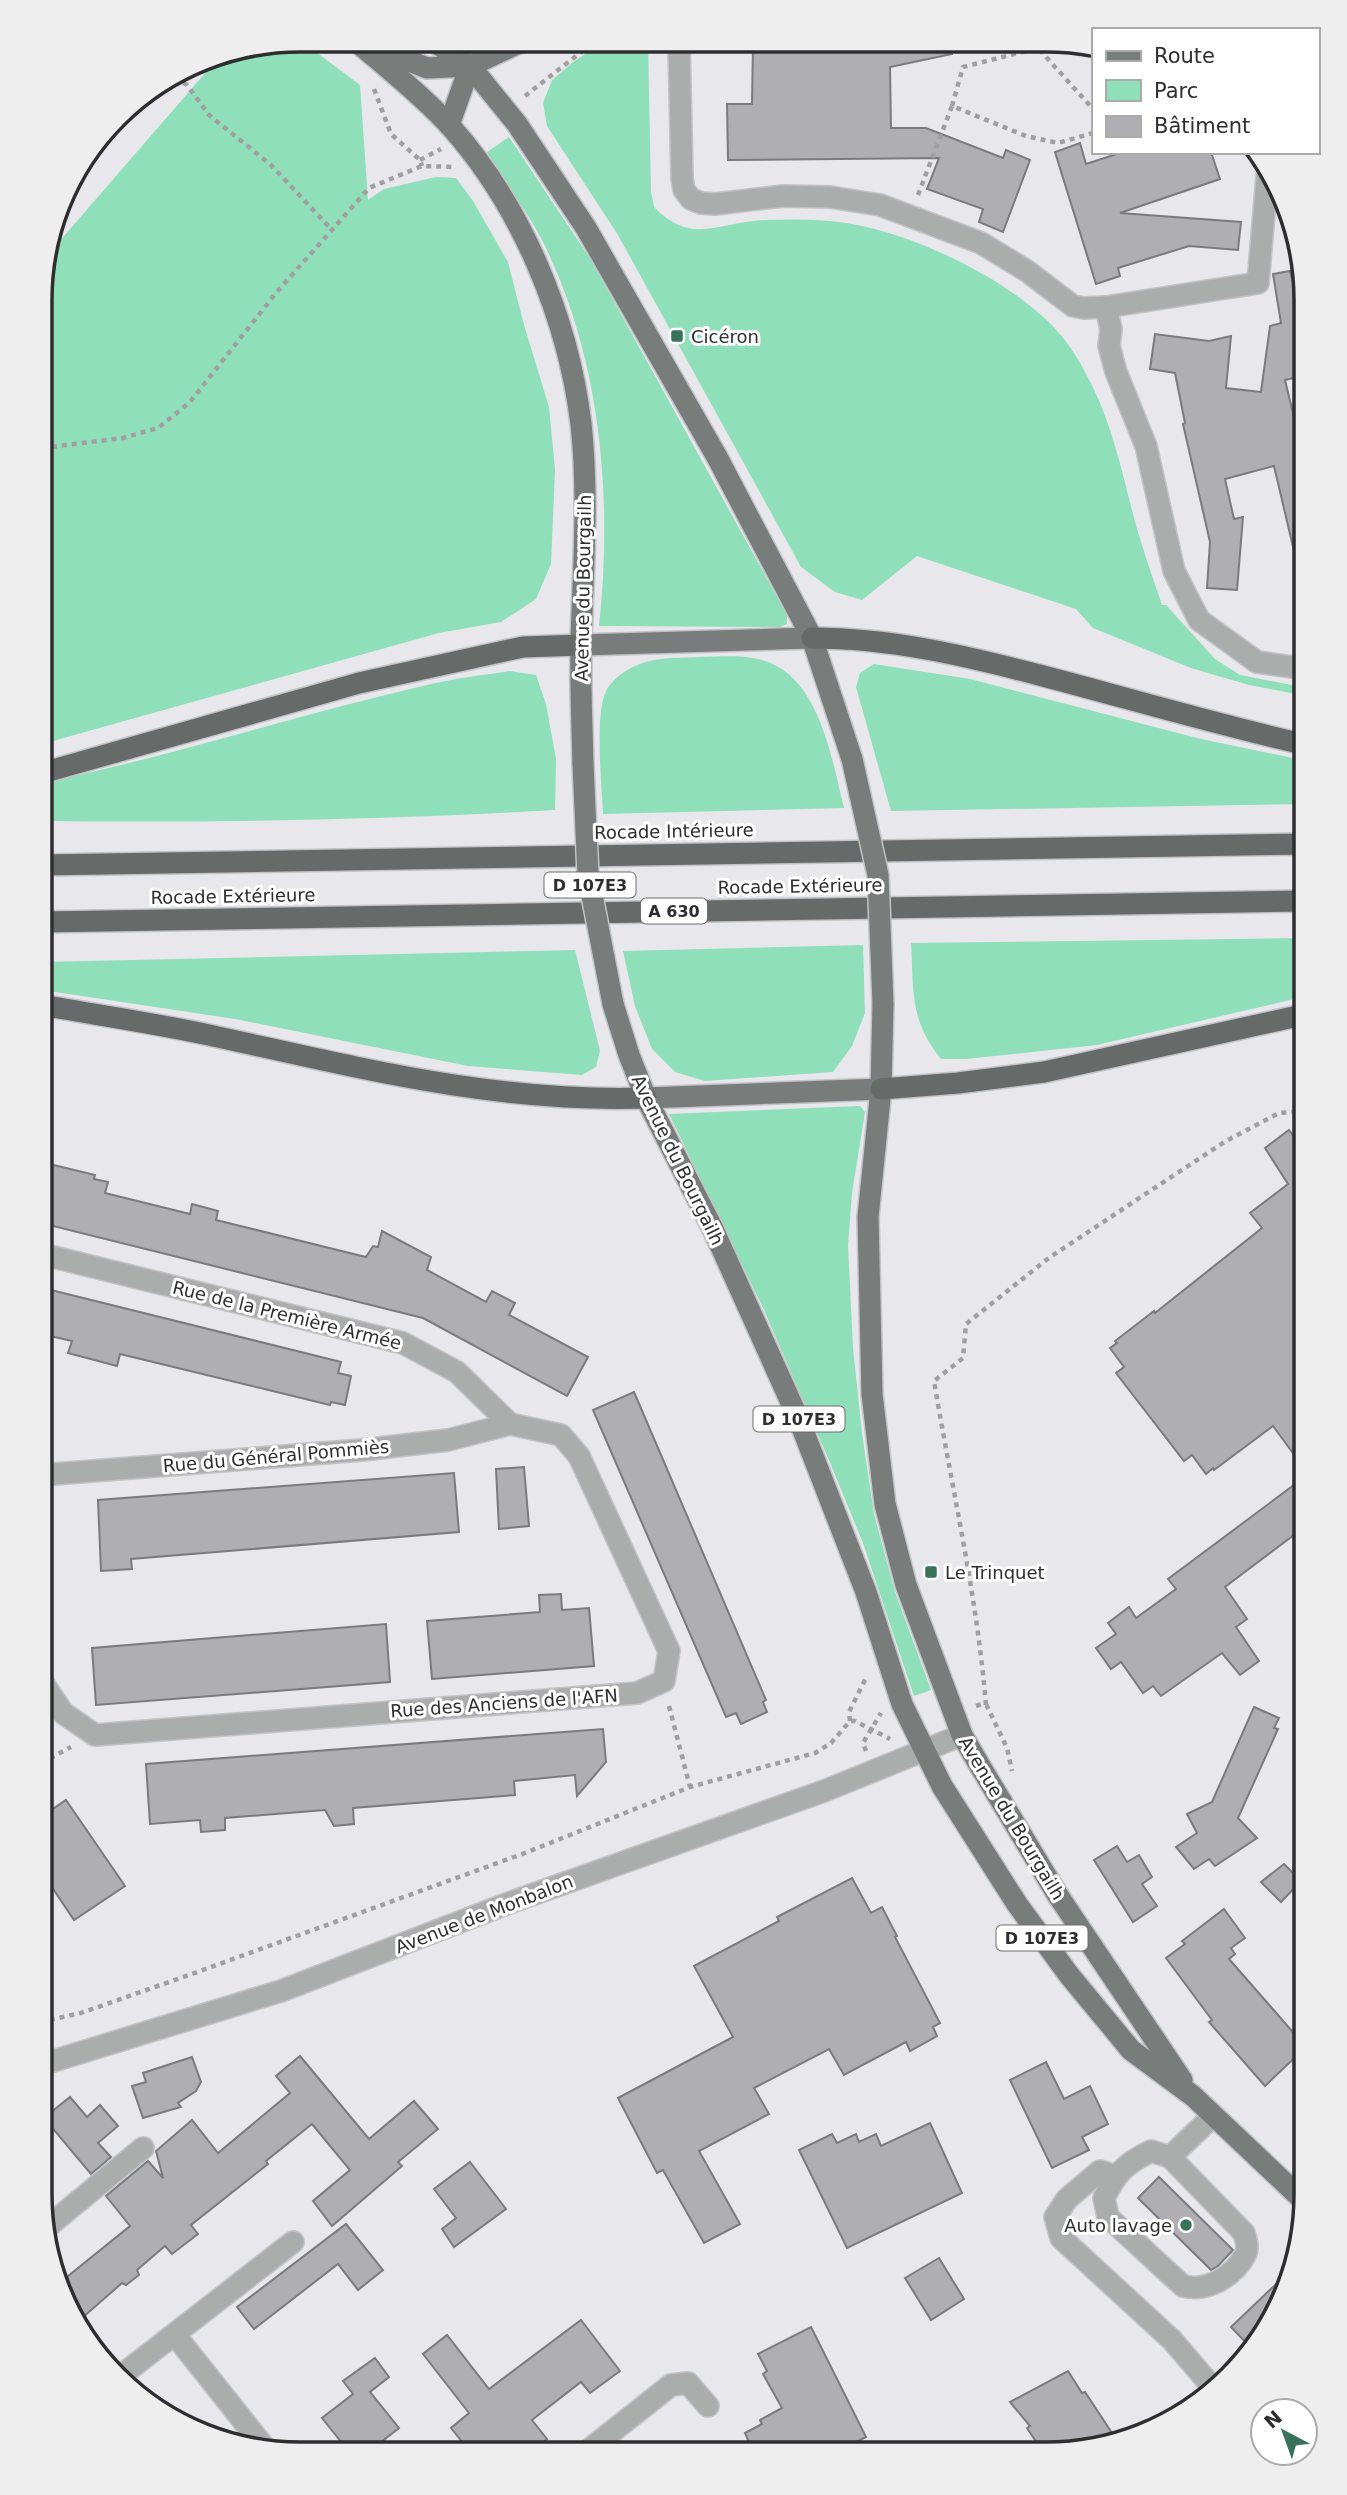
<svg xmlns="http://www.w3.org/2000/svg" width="1347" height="2495" font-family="'DejaVu Sans',sans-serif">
  <rect width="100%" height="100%" fill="#e8e7eb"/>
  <g fill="#8fdfbb">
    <polygon points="300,40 360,85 368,200 384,189 436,177 456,178 473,201 508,262 524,325 549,407 555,470 551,564 536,599 501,622 439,633 42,744 42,267 45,258 220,56"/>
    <path d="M 603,42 L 648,42 L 651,192 L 654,207 C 693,247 720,221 767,220 C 795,219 824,219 852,224 C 914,235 994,273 1041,315 C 1060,331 1075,352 1086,374 C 1110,417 1121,467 1133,514 C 1141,545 1152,575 1162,605 L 1166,605 L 1215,659 L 1240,675 L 1307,688 L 1307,696 L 1249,685 L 1191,668 L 1093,628 L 1076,609 L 917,556 L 862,600 L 835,592 L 801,567 L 618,235 L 547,126 L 543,103 L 552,80 L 573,62 Z"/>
    <path d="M 509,137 L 591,260 L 787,615 L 787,624 L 780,627 L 599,626 C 613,497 601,359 543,242 C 527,210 504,183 487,152 Z"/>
    <path d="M 699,657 C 716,657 735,655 752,658 C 818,666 831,756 844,808 L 603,814 C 602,786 593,707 609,686 C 621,670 642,661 661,659 C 673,657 686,658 699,657 Z"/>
    <polygon points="874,664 970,679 1201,739 1307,761 1307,804 891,811 856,687 860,673"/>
    <path d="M 510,671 L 536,675 L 546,704 L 556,759 L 555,810 C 384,820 213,823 42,821 L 42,783 C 173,756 300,714 431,684 C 457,678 484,675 510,671 Z"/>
    <path d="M 1307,938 L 1307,996 L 1097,1045 L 966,1059 L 941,1059 C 909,1019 914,992 911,943 Z"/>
    <polygon points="863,945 865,1013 852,1046 833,1072 705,1081 675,1072 652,1049 635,1006 623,951"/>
    <polygon points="575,950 600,1051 596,1067 582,1075 468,1066 235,1019 42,990 42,962"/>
    <polygon points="860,1106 865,1112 852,1193 848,1245 853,1348 862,1433 874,1514 895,1592 931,1690 914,1696 863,1543 831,1465 764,1310 669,1114"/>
  </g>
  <g fill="#afaeb3" stroke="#7b7a7e" stroke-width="2">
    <polygon points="753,43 951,44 952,54 890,67 891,128 926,128 1003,158 1006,150 1030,160 1003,232 979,222 983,209 927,189 939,158 728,160 727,104 752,104"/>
    <polygon points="1080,143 1086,164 1123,152 1211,152 1220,179 1120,213 1241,222 1238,250 1189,246 1118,268 1120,276 1096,284 1055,152"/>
    <polygon points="1290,271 1307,339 1307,375 1285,380 1307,471 1307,567 1298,568 1274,466 1225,479 1234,519 1243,517 1237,590 1207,588 1210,542 1183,424 1185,423 1175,373 1150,369 1155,334 1209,341 1231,336 1226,388 1261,392 1270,326 1281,323 1273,274"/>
    <polygon points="1289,1130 1306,1153 1306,1471 1273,1426 1214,1470 1213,1468 1206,1474 1192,1455 1184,1461 1116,1373 1124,1367 1110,1348 1117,1343 1115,1341 1154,1311 1155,1313 1262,1228 1250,1213 1288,1184 1265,1148"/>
    <polygon points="41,1162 95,1175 94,1179 108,1182 105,1193 190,1214 192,1204 218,1211 216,1220 366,1257 373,1246 378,1247 382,1231 431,1257 427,1270 486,1302 492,1291 515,1303 509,1315 588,1357 567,1396 423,1318 41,1223"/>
    <polygon points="47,1289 341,1362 338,1373 351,1376 345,1405 331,1402 330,1405 120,1354 117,1366 68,1353 72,1341 41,1334 41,1310"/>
    <polygon points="634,1392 766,1700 763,1702 767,1712 741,1724 736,1713 726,1717 593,1410"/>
    <polygon points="524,1467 529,1526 499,1529 496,1469"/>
    <polygon points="454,1473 459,1532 131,1559 132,1569 101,1571 98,1500"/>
    <polygon points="1306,1476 1306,1526 1225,1587 1247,1619 1236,1627 1259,1661 1240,1675 1222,1653 1161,1696 1153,1686 1143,1693 1121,1662 1111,1669 1096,1648 1116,1634 1108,1623 1129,1607 1136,1618 1176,1589 1168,1579"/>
    <polygon points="561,1594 562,1610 589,1608 594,1666 432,1679 427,1621 540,1612 539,1595"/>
    <polygon points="386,1624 390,1682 96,1705 92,1648"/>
    <polygon points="1254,1707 1279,1718 1274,1728 1278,1729 1238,1818 1257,1838 1215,1866 1209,1859 1194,1869 1176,1847 1197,1833 1187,1814 1212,1802"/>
    <polygon points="603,1729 606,1762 577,1796 575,1775 514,1781 515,1795 353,1808 354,1824 334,1826 325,1810 225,1818 225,1830 201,1832 200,1820 150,1824 146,1764"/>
    <polygon points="66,1800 125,1886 74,1920 41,1871 41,1817"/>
    <polygon points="1117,1846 1127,1862 1139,1855 1152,1877 1142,1884 1157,1906 1133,1922 1094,1860"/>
    <polygon points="1284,1864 1301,1881 1281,1902 1261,1882"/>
    <polygon points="852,1878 871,1913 882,1907 897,1936 895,1937 940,2023 933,2027 937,2036 910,2051 906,2042 844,2075 829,2049 754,2088 769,2114 699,2151 740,2224 704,2243 663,2170 657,2173 618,2098 733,2037 694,1966 779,1921 777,1917"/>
    <polygon points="1224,1909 1245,1938 1231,1948 1235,1954 1229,1959 1306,2047 1265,2086 1209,2022 1212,2020 1166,1958 1185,1944 1182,1941"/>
    <polygon points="300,2056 369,2139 414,2101 438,2129 398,2162 402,2166 332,2226 313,2201 350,2170 312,2124 266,2161 268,2164 191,2225 198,2234 172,2254 165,2246 137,2270 139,2275 126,2285 122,2283 82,2318 57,2285 130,2226 106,2196 148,2161 163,2178 156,2151 192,2120 218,2153 290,2093 276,2076"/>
    <polygon points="192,2057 201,2082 196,2091 178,2103 181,2107 143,2118 132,2086 146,2082 143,2073"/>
    <polygon points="1046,2062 1064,2099 1090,2086 1108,2124 1082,2137 1089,2150 1052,2168 1010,2080"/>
    <polygon points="70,2097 87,2117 100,2105 118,2126 98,2143 111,2157 91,2174 44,2118"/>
    <polygon points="930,2123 962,2193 847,2248 799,2150 832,2134 837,2143 856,2134 859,2142 876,2134 881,2146"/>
    <polygon points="470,2162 506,2209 454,2247 442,2229 456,2218 434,2189"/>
    <polygon points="1159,2177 1233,2250 1218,2266 1211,2270 1138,2198"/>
    <polygon points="346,2224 383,2270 358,2290 338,2264 254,2329 237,2307"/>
    <polygon points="939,2258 964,2299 931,2320 905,2278"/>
    <polygon points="1293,2268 1287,2293 1254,2351 1231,2327"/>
    <polygon points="581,2320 620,2371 590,2393 581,2382 532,2420 547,2439 529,2453 471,2453 451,2428 469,2413 423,2354 447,2335 489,2389"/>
    <polygon points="811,2327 866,2437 832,2454 754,2454 745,2433 762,2424 760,2420 782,2408 763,2374 767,2371 758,2354"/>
    <polygon points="375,2358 389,2377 370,2392 399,2428 367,2453 350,2453 322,2418 353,2394 343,2381"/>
    <polygon points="1068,2371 1082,2393 1085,2392 1112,2433 1109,2434 1115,2443 1045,2455 1027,2428 1030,2426 1010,2402"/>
  </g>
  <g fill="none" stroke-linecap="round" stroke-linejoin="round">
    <defs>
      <g id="minor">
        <polyline points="679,43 682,178 684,190 691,199 701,203 715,204 783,196 830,197 880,205 981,243 1027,271 1073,306 1084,308 1106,307 1258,283 1268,166"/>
        <polyline points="1106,307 1111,329 1109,346 1116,372 1146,446 1174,571 1199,620 1257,662 1307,669"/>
        <polyline points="41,1254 403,1343 457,1372 510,1424"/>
        <polyline points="41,1680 63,1713 95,1735 637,1693 664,1681 669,1651 579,1456 561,1435 510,1424 448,1440 362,1450 41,1475"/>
        <polyline points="40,2065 281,1991 509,1903 824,1791 962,1735"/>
        <path d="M 1170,2157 L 1244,2233 C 1246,2240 1249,2248 1245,2255 C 1233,2277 1207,2292 1183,2286 L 1108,2217 L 1104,2198 C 1117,2172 1125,2164 1151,2151 L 1170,2157 L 1213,2116"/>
        <polyline points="1115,2176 1100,2171 1067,2199 1055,2217 1061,2238 1172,2340 1214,2389"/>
        <polyline points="46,2228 143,2148"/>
        <polyline points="175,2335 268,2452"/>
        <polyline points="118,2378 293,2242"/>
        <polyline points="585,2453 671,2385 688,2383 708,2406"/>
      </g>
      <g id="major">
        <path d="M 356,41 C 387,68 423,96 451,127 C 522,207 568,318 581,424 C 589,496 583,570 581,642 C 580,682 582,723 583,764"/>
        <polyline points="433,41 470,66 517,124 586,228 717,457 812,638 852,759"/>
        <polyline points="369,45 427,68 470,66 521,42"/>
        <polyline points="449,125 470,66"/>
        <polyline points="581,645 812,638"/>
        <polyline points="613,1004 629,1055 646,1098 713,1229 799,1420 866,1592 902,1704 942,1786 1017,1904 1069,1975 1131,2050 1193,2096 1306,2203"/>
        <polyline points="883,1004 881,1089 868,1217 872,1394 885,1504 906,1585 962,1735 980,1766 1057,1894 1182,2080"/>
        <polyline points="646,1098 881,1089"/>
      </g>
      <g id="highway">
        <path d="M 812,638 C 891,638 967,656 1043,676 C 1131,699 1218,725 1307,745"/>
        <polyline points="42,773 359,683 523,647 581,645"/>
        <polyline points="42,865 1307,844"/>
        <polyline points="42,922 1307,901"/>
        <path d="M 42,1005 C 97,1015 154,1023 209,1035 C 356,1067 494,1103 646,1098"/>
        <polyline points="881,1089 958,1083 1044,1072 1307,1014"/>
      </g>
    </defs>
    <use href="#minor" stroke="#c3c2c6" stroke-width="24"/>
    <use href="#major" stroke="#c3c2c6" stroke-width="24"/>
    <use href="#highway" stroke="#c3c2c6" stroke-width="24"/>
    <g stroke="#a0a0a3" stroke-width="4.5" stroke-dasharray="5 5" stroke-linecap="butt">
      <polyline points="175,77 187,85 209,115 271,165 332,230"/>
      <polyline points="374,89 391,134 420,160 422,166"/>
      <polyline points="525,96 594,42"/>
      <polyline points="952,106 963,67 1038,48 1093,109"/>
      <polyline points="420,160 441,149"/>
      <polyline points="918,195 952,106 1026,136 1058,143 1093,133"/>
      <polyline points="42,448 123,438 158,428 190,402 276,293 369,188 422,166 454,167"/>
      <path d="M 986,1705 C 977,1596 952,1489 934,1381 L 963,1358 L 966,1324 L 1050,1257 L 1226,1141 L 1279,1113 L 1306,1111"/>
      <polyline points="669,1706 690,1787"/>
      <polyline points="976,1706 982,1704 987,1706 1007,1748 1012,1771"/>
      <polyline points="850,1721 849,1712 867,1676"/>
      <polyline points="866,1751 863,1743 881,1713"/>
      <polyline points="41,1763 71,1747"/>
      <polyline points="40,2022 81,2013 189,1975 525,1853 690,1787 815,1753 831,1743 850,1721 855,1721 890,1739"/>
    </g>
    <use href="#minor" stroke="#abadac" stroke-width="21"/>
    <use href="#major" stroke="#787c7a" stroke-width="21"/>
    <use href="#highway" stroke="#666a68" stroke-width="21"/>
    <defs>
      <g id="major-bridge">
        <polyline points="852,759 878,875 883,1004"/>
        <polyline points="583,764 588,875 613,1004"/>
      </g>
    </defs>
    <use href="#major-bridge" stroke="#c3c2c6" stroke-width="24" stroke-linecap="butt"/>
    <use href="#major-bridge" stroke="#787c7a" stroke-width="21"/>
  </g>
  <g fill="#39725a" stroke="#fff" stroke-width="2.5">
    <rect x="670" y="329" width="14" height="14" rx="3.5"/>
    <rect x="924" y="1565" width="14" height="14" rx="3.5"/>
    <circle cx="1186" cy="2225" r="7"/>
  </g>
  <g text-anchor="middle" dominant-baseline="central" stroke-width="6" stroke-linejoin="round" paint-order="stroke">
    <g fill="#fff" stroke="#6d6d6e" stroke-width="2">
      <rect x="544.5" y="872.5" width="91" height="25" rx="5"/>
      <rect x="641" y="898.5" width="66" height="25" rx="5"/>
      <rect x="753.5" y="1406.5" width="91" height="25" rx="5"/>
      <rect x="996.5" y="1925.5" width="91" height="25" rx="5"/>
    </g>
    <g font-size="16" font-weight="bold" fill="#2e2e30">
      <text x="590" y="885">D 107E3</text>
      <text x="674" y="911">A 630</text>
      <text x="799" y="1419">D 107E3</text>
      <text x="1042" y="1938">D 107E3</text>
    </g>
    <g font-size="18" fill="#2e2e30" stroke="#fff" text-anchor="start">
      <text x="691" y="336">Cicéron</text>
      <text x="945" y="1572">Le Trinquet</text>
      <text x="1172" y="2225" text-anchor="end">Auto lavage</text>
    </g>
    <g font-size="18" fill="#2e2e30" stroke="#fff">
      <text transform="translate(583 588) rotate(-89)">Avenue du Bourgailh</text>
      <text transform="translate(674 831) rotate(-1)">Rocade Intérieure</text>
      <text transform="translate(800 886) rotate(-1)">Rocade Extérieure</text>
      <text transform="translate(233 896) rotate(-1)">Rocade Extérieure</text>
      <text transform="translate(678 1160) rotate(64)">Avenue du Bourgailh</text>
      <text transform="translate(287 1315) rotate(14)">Rue de la Première Armée</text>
      <text transform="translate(276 1456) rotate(-5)">Rue du Général Pommiès</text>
      <text transform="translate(504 1703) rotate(-4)">Rue des Anciens de l'AFN</text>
      <text transform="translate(1012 1818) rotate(59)">Avenue du Bourgailh</text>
      <text transform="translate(484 1914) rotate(-21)">Avenue de Monbalon</text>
    </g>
  </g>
  <path d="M0 0H1347V2495H0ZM300 52H1046A248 248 0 0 1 1294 300V2194A248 248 0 0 1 1046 2442H300A248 248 0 0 1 52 2194V300A248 248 0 0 1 300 52Z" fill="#eee" fill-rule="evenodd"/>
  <path fill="none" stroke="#2e2e30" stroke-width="3.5" d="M300 52H1046A248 248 0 0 1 1294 300V2194A248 248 0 0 1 1046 2442H300A248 248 0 0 1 52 2194V300A248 248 0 0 1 300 52Z"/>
  <rect x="1092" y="28" width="228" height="126" fill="#ffffff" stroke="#ababac" stroke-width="2"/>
  <rect x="1106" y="51" width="35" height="10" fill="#787c7a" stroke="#ababac" stroke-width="2"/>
  <text x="1154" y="63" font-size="21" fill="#2e2e30">Route</text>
  <rect x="1106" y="80" width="35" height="21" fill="#8fdfbb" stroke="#ababac" stroke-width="2"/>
  <text x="1154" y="98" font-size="21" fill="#2e2e30">Parc</text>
  <rect x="1106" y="116" width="35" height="21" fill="#afaeb3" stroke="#ababac" stroke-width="2"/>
  <text x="1154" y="133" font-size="21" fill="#2e2e30">Bâtiment</text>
  <g transform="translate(1284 2432) rotate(319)"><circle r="33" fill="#ffffff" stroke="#ababac" stroke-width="2"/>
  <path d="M0-5L12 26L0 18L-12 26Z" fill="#39725a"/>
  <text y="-10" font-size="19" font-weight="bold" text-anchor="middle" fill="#2e2e30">N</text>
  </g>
</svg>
